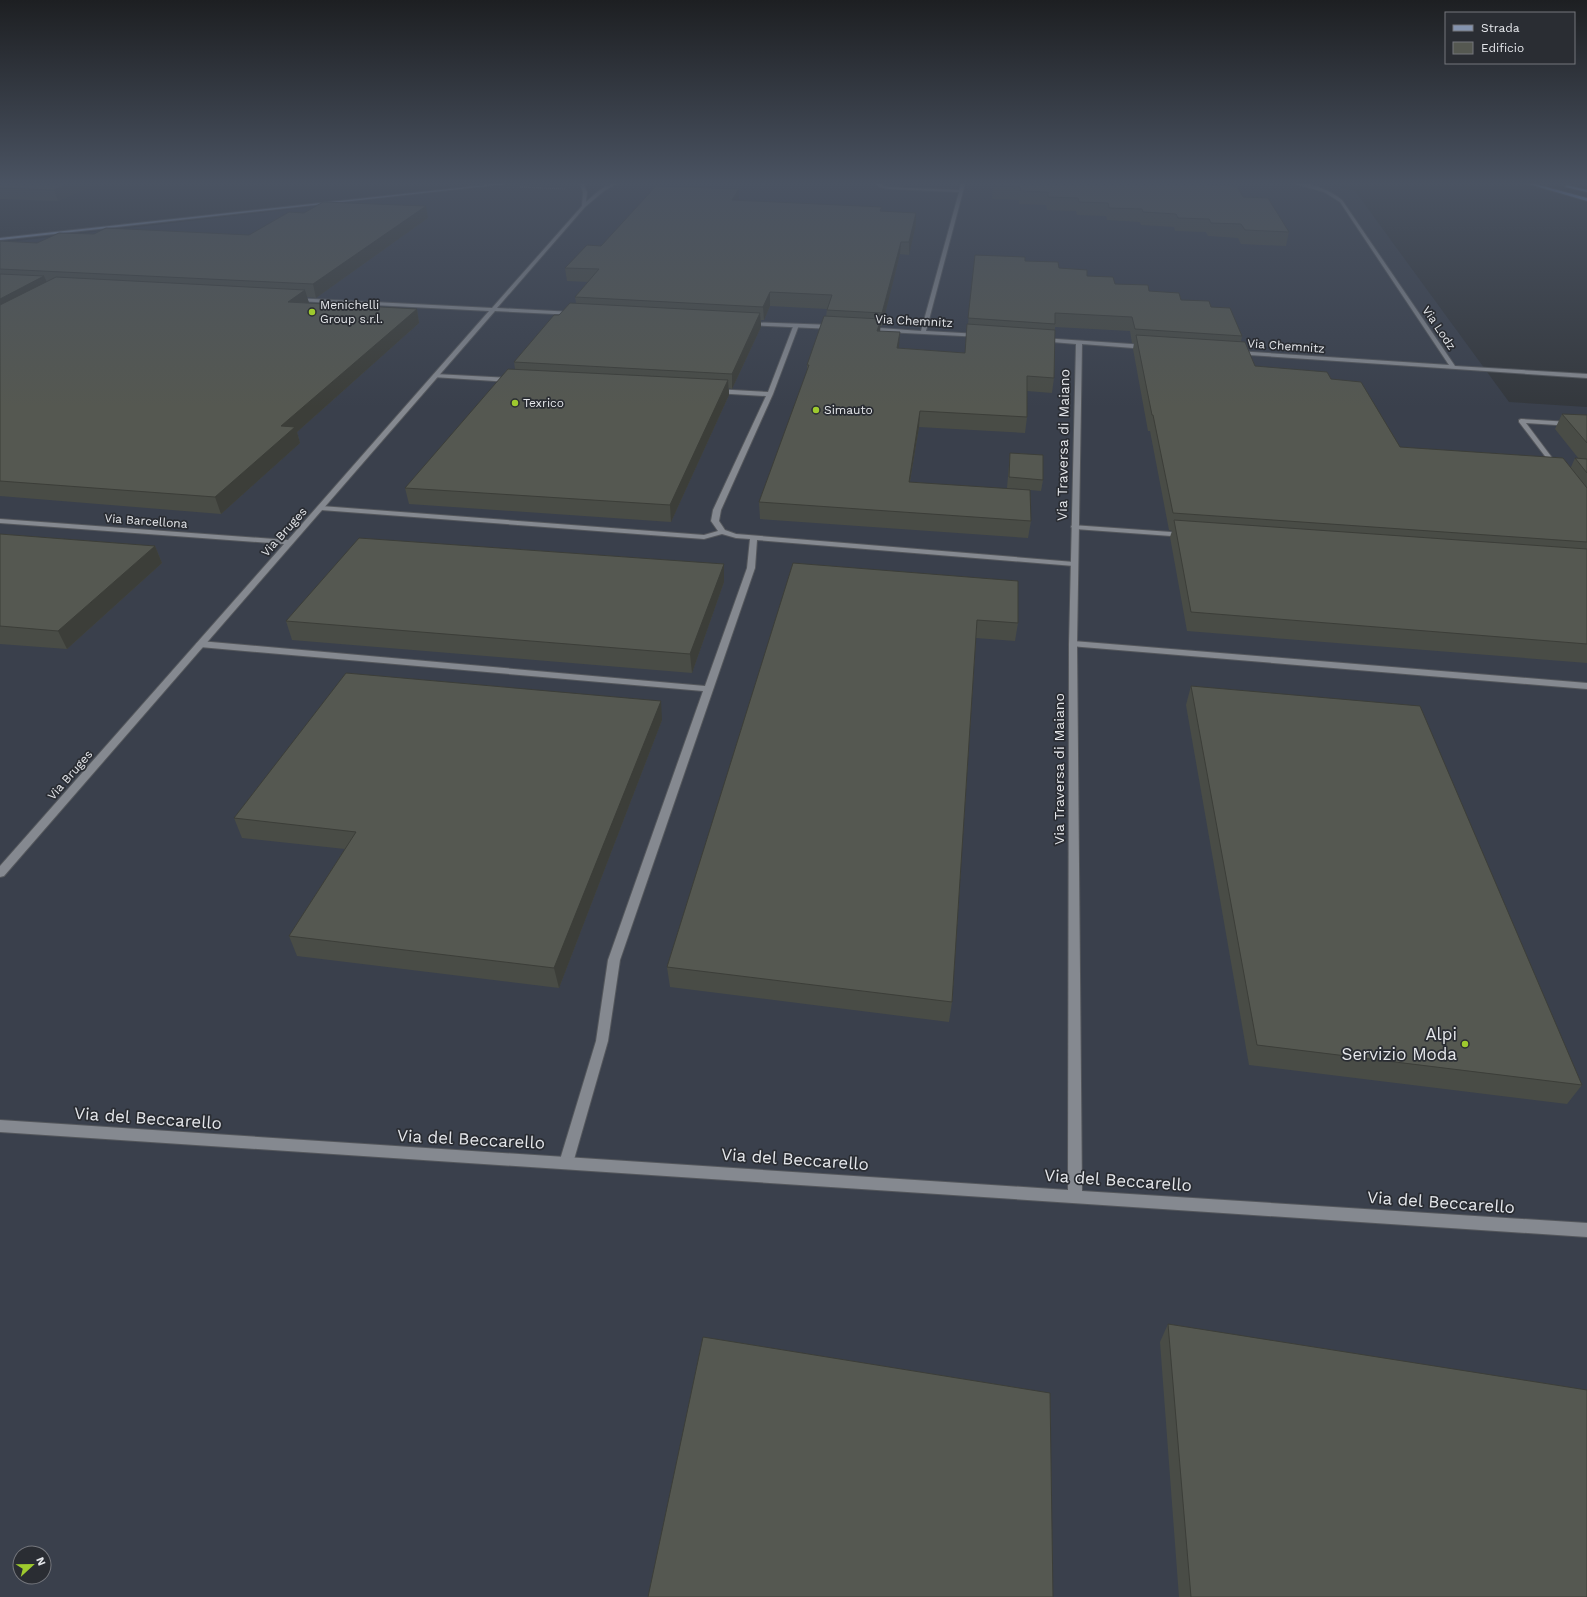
<svg xmlns="http://www.w3.org/2000/svg" width="1587" height="1597" font-family="'Work Sans',sans-serif">
  <rect width="100%" height="100%" fill="#34383d"/>
  <path fill="#3a404c" fill-rule="evenodd" d="M 570,184 L 1329,184 L 1355,191 L 1509,402 L 1587,407 L 1587,1597 L 0,1597 L 0,243 L 412,195 L 512,185 L 561,185 ZM 20,1553 L 44,1553 L 44,1577 L 20,1577 Z"/>
  <g fill="none" stroke-linecap="round" stroke-linejoin="round">
    <defs>
      <g id="lane">
        <polygon points="794,324 799,325 773,394 721,510 719,521 725,530 736,534 1074,562 1078,564 1074,566 757,540 755,568 620,960 608,1041 573,1163 571,1167 566,1169 561,1167 559,1163 596,1041 608,960 703,691 200,647 196,644 200,641 705,686 747,568 750,539 736,538 722,534 704,539 321,510 317,508 321,506 704,535 718,531 711,521 713,510 766,396 715,393 712,391 715,389 768,392"/>
        <polygon points="435,374 511,378 514,380 511,382 433,377 433,375"/>
        <polygon points="1521,419 1587,423 1587,427 1526,423 1559,467 1556,469 1554,468 1519,422 1519,420"/>
        <polygon points="1072,525 1185,533 1189,535 1185,537 1075,529 1071,527"/>
        <polygon points="1073,641 1587,683 1587,689 1070,646 1069,644"/>
      </g>
      <g id="street">
        <path d="M 580,184 L 584,184 L 587,192 L 586,202 C 594,195 605,183 616,184 L 604,191 L 585,207 L 497,308 L 573,312 L 575,313 L 575,315 L 495,311 L 4,876 L 0,877 L 0,866 L 284,544 L 0,523 L 0,519 L 288,540 L 489,311 L 296,301 L 294,300 L 294,298 L 492,308 L 582,206 L 583,192 Z"/>
        <polygon points="876,184 880,184 888,187 959,190 961,184 965,184 926,331 979,334 981,335 981,337 867,331 864,329 867,327 921,331 959,192 888,189 879,187"/>
        <path d="M 1295,184 C 1311,182 1330,190 1342,200 L 1455,366 L 1587,374 L 1587,378 L 1234,354 L 1234,352 L 1236,351 L 1449,365 L 1340,202 L 1324,192 Z"/>
        <polygon points="745,322 833,325 836,327 833,329 747,325 745,324"/>
        <polygon points="1042,338 1146,345 1149,347 1146,349 1082,344 1077,644 1082,1191 1587,1223 1587,1237 0,1132 0,1120 1068,1190 1069,644 1076,344 1040,341 1039,340"/>
      </g>
      <polygon id="secondary" points="495,184 505,184 0,240 0,238"/>
      <g id="highway">
        <polygon points="1529,184 1535,184 1587,198 1587,201"/>
        <polygon points="1567,185 1587,190 1587,192 1565,187"/>
      </g>
    </defs>
    <use href="#lane" stroke="#54575c" stroke-width="2"/>
    <use href="#street" stroke="#54575c" stroke-width="2"/>
    <use href="#secondary" stroke="#54575c" stroke-width="2"/>
    <use href="#highway" stroke="#54575c" stroke-width="2"/>
    <polyline stroke="#8d9094" stroke-width="1" stroke-dasharray="1 1" stroke-linecap="butt" points="520,187 565,189"/>
    <use href="#lane" fill="#858990" fill-rule="evenodd"/>
    <use href="#street" fill="#858990" fill-rule="evenodd"/>
    <use href="#secondary" fill="#8493ae" fill-rule="evenodd"/>
    <use href="#highway" fill="#82aaf5" fill-rule="evenodd"/>
  </g>
  <g fill="#494c46">
    <polygon points="0,184 97,184 58,201 0,199"/>
    <polygon points="993,184 1212,184 1213,185 1243,197 1289,232 1286,246 1241,244 1238,238 1208,236 1206,232 1175,231 1174,227 1141,225 1140,222 1107,220 1106,216 1077,215 1076,211 1047,210 1046,205 1019,204 1019,200 992,199"/>
    <polygon points="739,200 882,207 881,211 916,224 909,255 900,254 882,326 880,326 880,331 899,347 899,348 965,353 975,255 1025,261 1059,268 1115,284 1149,291 1181,300 1211,307 1242,336 1241,341 1255,366 1331,379 1400,447 1571,467 1575,458 1579,459 1555,429 1562,414 1587,415 1587,663 1187,631 1170,537 1172,531 1169,530 1150,431 1148,431 1133,349 1134,343 1132,343 1130,331 1055,327 1054,378 1052,393 1027,391 1027,417 1025,433 919,427 910,482 1031,521 1028,538 760,519 759,502 807,372 807,365 826,316 827,309 770,306 764,320 761,320 761,327 732,389 729,388 729,395 671,522 409,504 405,488 515,369 514,362 559,315 576,303 575,297 588,282 567,281 565,268 601,246"/>
    <polygon points="428,218 316,298 307,297 309,303 417,309 419,323 297,432 300,443 221,514 0,496 0,241 37,243 94,234 249,235"/>
    <polygon points="1010,453 1043,480 1041,491 1007,488"/>
    <polygon points="0,534 155,546 162,563 67,649 0,644"/>
    <polygon points="793,563 1018,623 1015,641 976,638 952,1002 949,1022 670,987 667,967"/>
    <polygon points="724,582 692,673 292,640 286,621"/>
    <polygon points="1191,686 1582,1085 1567,1104 1249,1065 1186,705"/>
    <polygon points="662,720 559,988 297,956 289,936 345,849 242,838 234,818"/>
    <polygon points="1168,1324 1587,1597 1179,1597 1160,1342"/>
  </g>
  <g fill="#3c3e39">
    <polygon points="68,184 97,184 58,201 54,190"/>
    <polygon points="739,189 739,201 732,200"/>
    <polygon points="426,206 428,218 316,298 313,284"/>
    <polygon points="916,213 916,224 909,255 909,242"/>
    <polygon points="901,242 900,254 882,326 882,313"/>
    <polygon points="44,276 50,289 0,315 0,299"/>
    <polygon points="305,290 309,303 288,302"/>
    <polygon points="770,292 770,306 764,320 763,307"/>
    <polygon points="417,309 419,323 297,432 300,443 221,514 215,497 281,426"/>
    <polygon points="760,313 761,327 732,389 732,374"/>
    <polygon points="881,319 880,333 877,331"/>
    <polygon points="900,332 899,347 896,363 897,348"/>
    <polygon points="728,380 729,395 671,522 670,505"/>
    <polygon points="920,411 919,427 907,498 909,482"/>
    <polygon points="155,546 162,563 67,649 58,631"/>
    <polygon points="724,564 724,582 692,673 690,654"/>
    <polygon points="661,701 662,720 559,988 554,968"/>
  </g>
  <g fill="#555851" stroke="#3c3e39">
    <polygon points="0,184 68,184 54,190 0,188"/>
    <polygon points="993,184 1212,184 1213,185 1237,186 1243,197 1268,198 1289,232 1245,230 1241,224 1211,223 1209,219 1178,218 1176,214 1143,212 1142,209 1109,208 1108,203 1079,202 1078,198 1048,197 1048,192 1021,191 1020,187 993,186"/>
    <polygon points="656,186 739,189 732,200 882,207 880,211 916,213 909,242 901,242 882,313 827,310 832,295 770,292 763,307 575,297 599,269 565,268 587,245 601,246"/>
    <polygon points="323,202 426,206 313,284 0,269 0,241 37,243 59,233 94,234 106,228 249,235 289,212 304,213"/>
    <polygon points="975,255 1025,257 1025,261 1058,262 1059,268 1087,270 1087,276 1113,277 1115,284 1148,285 1149,291 1179,293 1181,300 1209,301 1211,307 1230,308 1242,336 1135,329 1132,317 1055,313 1055,324 968,318"/>
    <polygon points="0,274 44,276 0,299"/>
    <polygon points="56,277 305,290 288,302 417,309 281,426 295,427 215,497 0,481 0,305"/>
    <polygon points="570,303 760,313 732,374 514,362 554,315 559,315"/>
    <polygon points="824,316 881,319 877,331 900,332 897,348 965,353 967,324 1055,330 1054,378 1027,376 1027,417 920,411 909,482 1030,490 1031,521 759,502 809,365 807,365"/>
    <polygon points="1136,335 1245,342 1255,366 1327,372 1331,379 1361,382 1400,447 1563,458 1587,488 1587,542 1173,513 1153,415 1152,415"/>
    <polygon points="508,369 728,380 670,505 405,488"/>
    <polygon points="1562,414 1587,415 1587,443"/>
    <polygon points="1010,453 1043,455 1043,480 1009,477"/>
    <polygon points="1575,458 1587,459 1587,473"/>
    <polygon points="1174,520 1587,549 1587,644 1191,612"/>
    <polygon points="0,534 155,546 58,631 0,626"/>
    <polygon points="359,538 724,564 690,654 286,621"/>
    <polygon points="793,563 1018,581 1018,623 977,620 952,1002 667,967"/>
    <polygon points="346,673 661,701 554,968 289,936 356,832 234,818"/>
    <polygon points="1191,686 1420,706 1582,1085 1257,1045"/>
    <polygon points="1168,1324 1587,1390 1587,1597 1191,1597"/>
    <polygon points="703,1337 1050,1393 1053,1597 648,1597"/>
  </g>
  <linearGradient id="sky" x2="0" y2="1"><stop stop-color="#1d1f22"/><stop offset="0.45" stop-color="#4a5362"/><stop offset="1" stop-color="#4a5362" stop-opacity="0"/></linearGradient>
  <rect width="1587" height="407" fill="url(#sky)"/>
  <g fill="#9eca2e" stroke="#2a2d33" stroke-width="1.5">
    <circle cx="312" cy="312" r="4"/>
    <circle cx="515" cy="403" r="4"/>
    <circle cx="816" cy="410" r="4"/>
    <circle cx="1465" cy="1044" r="4"/>
  </g>
  <g text-anchor="middle" dominant-baseline="central" stroke-width="3.5" stroke-linejoin="round" paint-order="stroke">
    <g font-size="12" fill="#e5e7eb" stroke="#2a2d33" text-anchor="start">
      <text x="320" y="305">Menichelli<tspan x="320" dy="14">Group s.r.l.</tspan></text>
      <text x="523" y="403">Texrico</text>
      <text x="824" y="410">Simauto</text>
    </g>
    <g font-size="12" fill="#e5e7eb" stroke="#2a2d33">
      <text transform="translate(914 321) rotate(3)">Via Chemnitz</text>
      <text transform="translate(1439 328) rotate(56)">Via Lodz</text>
      <text transform="translate(1286 346) rotate(4)">Via Chemnitz</text>
      <text transform="translate(146 521) rotate(4)">Via Barcellona</text>
      <text transform="translate(284 532) rotate(-48)">Via Bruges</text>
      <text transform="translate(70 775) rotate(-49)">Via Bruges</text>
    </g>
    <g font-size="14" fill="#e5e7eb" stroke="#2a2d33">
      <text transform="translate(1063 445) rotate(-89)">Via Traversa di Maiano</text>
      <text transform="translate(1059 769) rotate(-90)">Via Traversa di Maiano</text>
    </g>
    <g font-size="17" fill="#e5e7eb" stroke="#2a2d33" text-anchor="end">
      <text x="1457" y="1034">Alpi<tspan x="1457" dy="20">Servizio Moda</tspan></text>
    </g>
    <g font-size="17" fill="#e5e7eb" stroke="#2a2d33">
      <text transform="translate(148 1118) rotate(4)">Via del Beccarello</text>
      <text transform="translate(471 1139) rotate(3)">Via del Beccarello</text>
      <text transform="translate(795 1159) rotate(4)">Via del Beccarello</text>
      <text transform="translate(1118 1180) rotate(4)">Via del Beccarello</text>
      <text transform="translate(1441 1202) rotate(4)">Via del Beccarello</text>
    </g>
  </g>
  <rect x="1445" y="12" width="130" height="52" fill="#2a2d33" stroke="#75777d"/>
  <rect x="1453" y="25" width="20" height="6" fill="#8493ae" stroke="#75777d"/>
  <text x="1481" y="32" font-size="12" fill="#e5e7eb">Strada</text>
  <rect x="1453" y="42" width="20" height="12" fill="#555851" stroke="#75777d"/>
  <text x="1481" y="52" font-size="12" fill="#e5e7eb">Edificio</text>
  <g transform="translate(32 1565) rotate(68)"><circle r="19" fill="#2a2d33" stroke="#75777d"/>
  <path d="M0-3L7 15L0 10L-7 15Z" fill="#9eca2e"/>
  <text y="-6" font-size="11" font-weight="bold" text-anchor="middle" fill="#e5e7eb">N</text>
  </g>
</svg>
